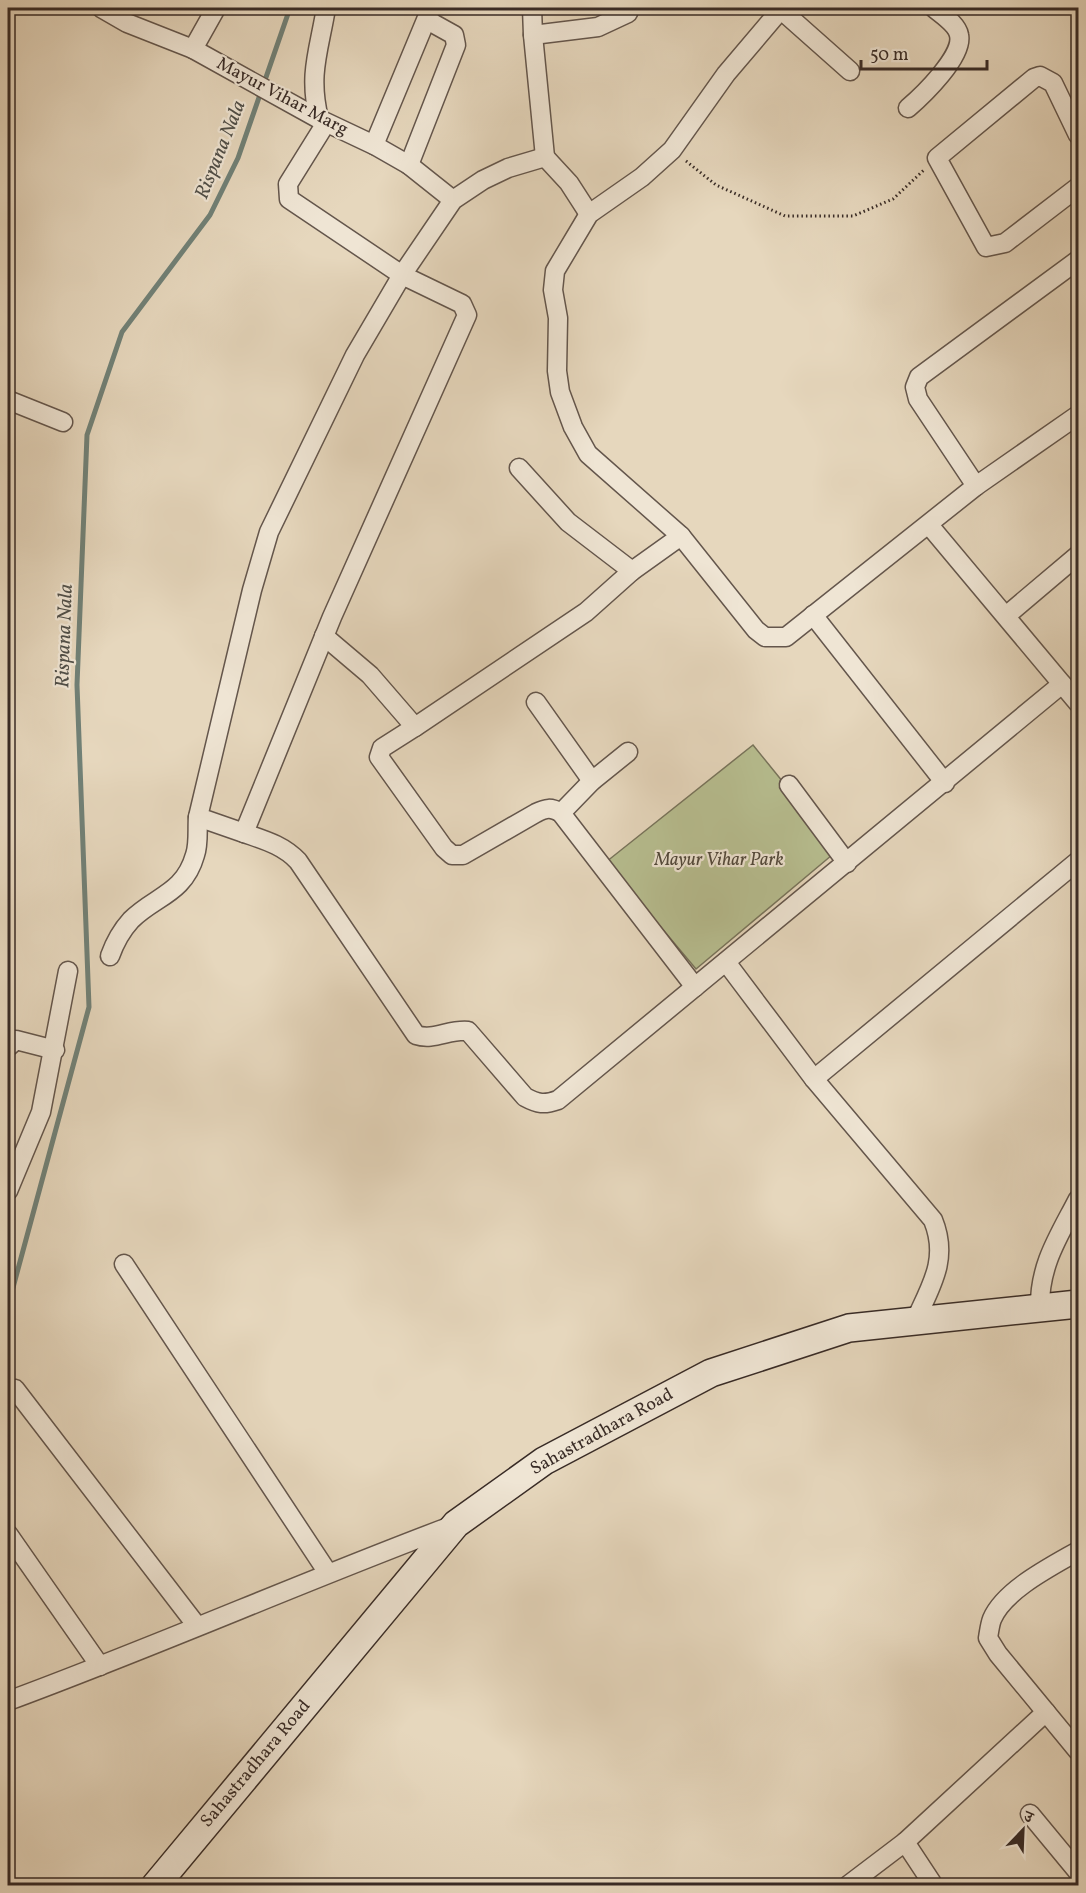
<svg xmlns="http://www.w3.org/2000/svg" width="1086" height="1893" font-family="Vollkorn,'Noto Serif Devanagari',serif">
  <rect width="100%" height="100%" fill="#e6d7bd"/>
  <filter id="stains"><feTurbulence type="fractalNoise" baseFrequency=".00333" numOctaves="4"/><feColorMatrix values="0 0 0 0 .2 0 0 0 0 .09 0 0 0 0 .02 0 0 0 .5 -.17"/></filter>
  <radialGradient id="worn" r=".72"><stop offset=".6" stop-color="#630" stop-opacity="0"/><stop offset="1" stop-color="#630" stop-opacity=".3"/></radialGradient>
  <polygon fill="#b7be90" stroke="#78745b" stroke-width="1.5" points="753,745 838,850 696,969 606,862"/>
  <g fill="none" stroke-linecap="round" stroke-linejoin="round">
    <polyline stroke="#718177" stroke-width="5" points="8,1306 89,1007 77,685 87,435 122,332 210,215 238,158 290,8"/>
    <defs>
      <g id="minor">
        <polyline points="101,8 127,23 193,49 319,119 374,145 409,165 453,200"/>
        <polyline points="532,8 533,35"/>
        <polyline points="779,8 850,71"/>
        <polyline points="782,8 726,74 672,150 642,177 589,214 555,271 553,290 558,318 557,371 560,392 573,427 588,454 681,536 756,630 765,637 786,637 976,486 918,399 915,387 919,377 1078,260"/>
        <polyline points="193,49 216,8"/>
        <path d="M 908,108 C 922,96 964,56 959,35 C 957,24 942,15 934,8"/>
        <path d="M 319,119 C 308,74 319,51 326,8"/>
        <polyline points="326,123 288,184 289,199 402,275 462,304 467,315 332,617 244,833 198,817 252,590 269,532 355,355 402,275 453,200 483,180 508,168 545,157 569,183 589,214"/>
        <polyline points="1078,135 1053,83 1040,76 1034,78 937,158 986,247 1005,243 1078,187"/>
        <polyline points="374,145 431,8"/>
        <polyline points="545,157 533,35 598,27 628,13"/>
        <polyline points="409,165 456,45 454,35 427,20"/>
        <polyline points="8,400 63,422"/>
        <polyline points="519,468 568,522 632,571"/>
        <polyline points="976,486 1078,415"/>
        <polyline points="929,525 1078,703"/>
        <polyline points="813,615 945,783"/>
        <polyline points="1007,615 1078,555"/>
        <polyline points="324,636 370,675 415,727 586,612 632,571 681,536"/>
        <polyline points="536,702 592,781"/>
        <path d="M 415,727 L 382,748 L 379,757 L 444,848 L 452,855 L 463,855 L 536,813 C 546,808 551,807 561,813 L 695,987"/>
        <polyline points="789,785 847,863"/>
        <polyline points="561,813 592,781 628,752"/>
        <path d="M 244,833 C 264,840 283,845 298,861 L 416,1035 C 434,1041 449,1029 468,1031 L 525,1097 C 538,1104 544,1105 558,1100 L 1062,684"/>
        <path d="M 110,956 C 115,942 121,931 131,920 C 155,896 184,894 195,855 C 199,844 197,829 198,817"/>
        <path d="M 726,962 L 814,1079 L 933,1220 C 949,1259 931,1286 915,1321"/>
        <polyline points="8,1047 16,1040 55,1050"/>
        <polyline points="814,1079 1078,861"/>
        <polyline points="8,1191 41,1112 68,971"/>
        <polyline points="124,1264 328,1573"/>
        <path d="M 1040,1308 C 1039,1265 1059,1236 1078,1199"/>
        <polyline points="15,1389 197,1626"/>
        <polyline points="8,1534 100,1666"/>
        <path d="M 1078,1551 C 1052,1566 1004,1590 992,1619 C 990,1624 989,1632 988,1638 L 998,1654 L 1078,1751"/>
        <path d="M 8,1701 C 157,1646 302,1582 451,1526"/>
        <polyline points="1030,1814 1078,1872"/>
        <polyline points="905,1842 1046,1712"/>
        <polyline points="847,1886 905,1842 934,1886"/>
      </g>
      <polyline id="secondary" points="155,1886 456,1524 544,1461 711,1373 849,1328 1078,1304"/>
    </defs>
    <use href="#minor" stroke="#64564c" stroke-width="21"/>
    <use href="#secondary" stroke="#382b26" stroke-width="30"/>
    <polyline stroke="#382b26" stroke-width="3" stroke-dasharray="1.5 3" stroke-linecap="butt" points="686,161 716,185 785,216 853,216 893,199 925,169"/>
    <use href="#minor" stroke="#efe5d4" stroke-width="18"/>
    <use href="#secondary" stroke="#efe5d4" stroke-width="27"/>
  </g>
  <g text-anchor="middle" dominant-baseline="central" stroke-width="4.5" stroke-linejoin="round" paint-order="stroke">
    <g font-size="18" fill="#382b26" stroke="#efe5d4">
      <text transform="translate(282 97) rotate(28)">Mayur Vihar Marg</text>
      <text transform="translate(602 1432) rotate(-29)">Sahastradhara Road</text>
      <text transform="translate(256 1764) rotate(-50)">Sahastradhara Road</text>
    </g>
    <g font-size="18" font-style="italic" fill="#51483b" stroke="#efe5d4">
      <text x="719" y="860">Mayur Vihar Park</text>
    </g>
    <g font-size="20" font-style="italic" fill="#504f48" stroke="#efe5d4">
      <text transform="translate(221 150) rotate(-68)">Rispana Nala</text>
      <text transform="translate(65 636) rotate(-88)">Rispana Nala</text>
    </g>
  </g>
  <rect width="1086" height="1893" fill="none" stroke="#e6d7bd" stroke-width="30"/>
  <rect x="9" y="9" width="1068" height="1875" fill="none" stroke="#382b26" stroke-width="3"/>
  <rect x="15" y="15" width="1056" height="1863" fill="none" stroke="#382b26" stroke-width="1.5"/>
  <g transform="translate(1023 1830) rotate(23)" stroke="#efe5d4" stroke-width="4.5" paint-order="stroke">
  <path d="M0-4.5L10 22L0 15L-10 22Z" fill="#382b26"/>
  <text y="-9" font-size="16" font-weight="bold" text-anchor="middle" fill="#382b26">उ</text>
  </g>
  <path d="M861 60v9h126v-9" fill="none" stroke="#382b26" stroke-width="3"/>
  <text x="870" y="60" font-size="18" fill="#382b26" stroke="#efe5d4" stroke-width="4.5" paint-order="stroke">50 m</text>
  <rect width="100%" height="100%" filter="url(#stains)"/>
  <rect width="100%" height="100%" fill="url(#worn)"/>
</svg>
